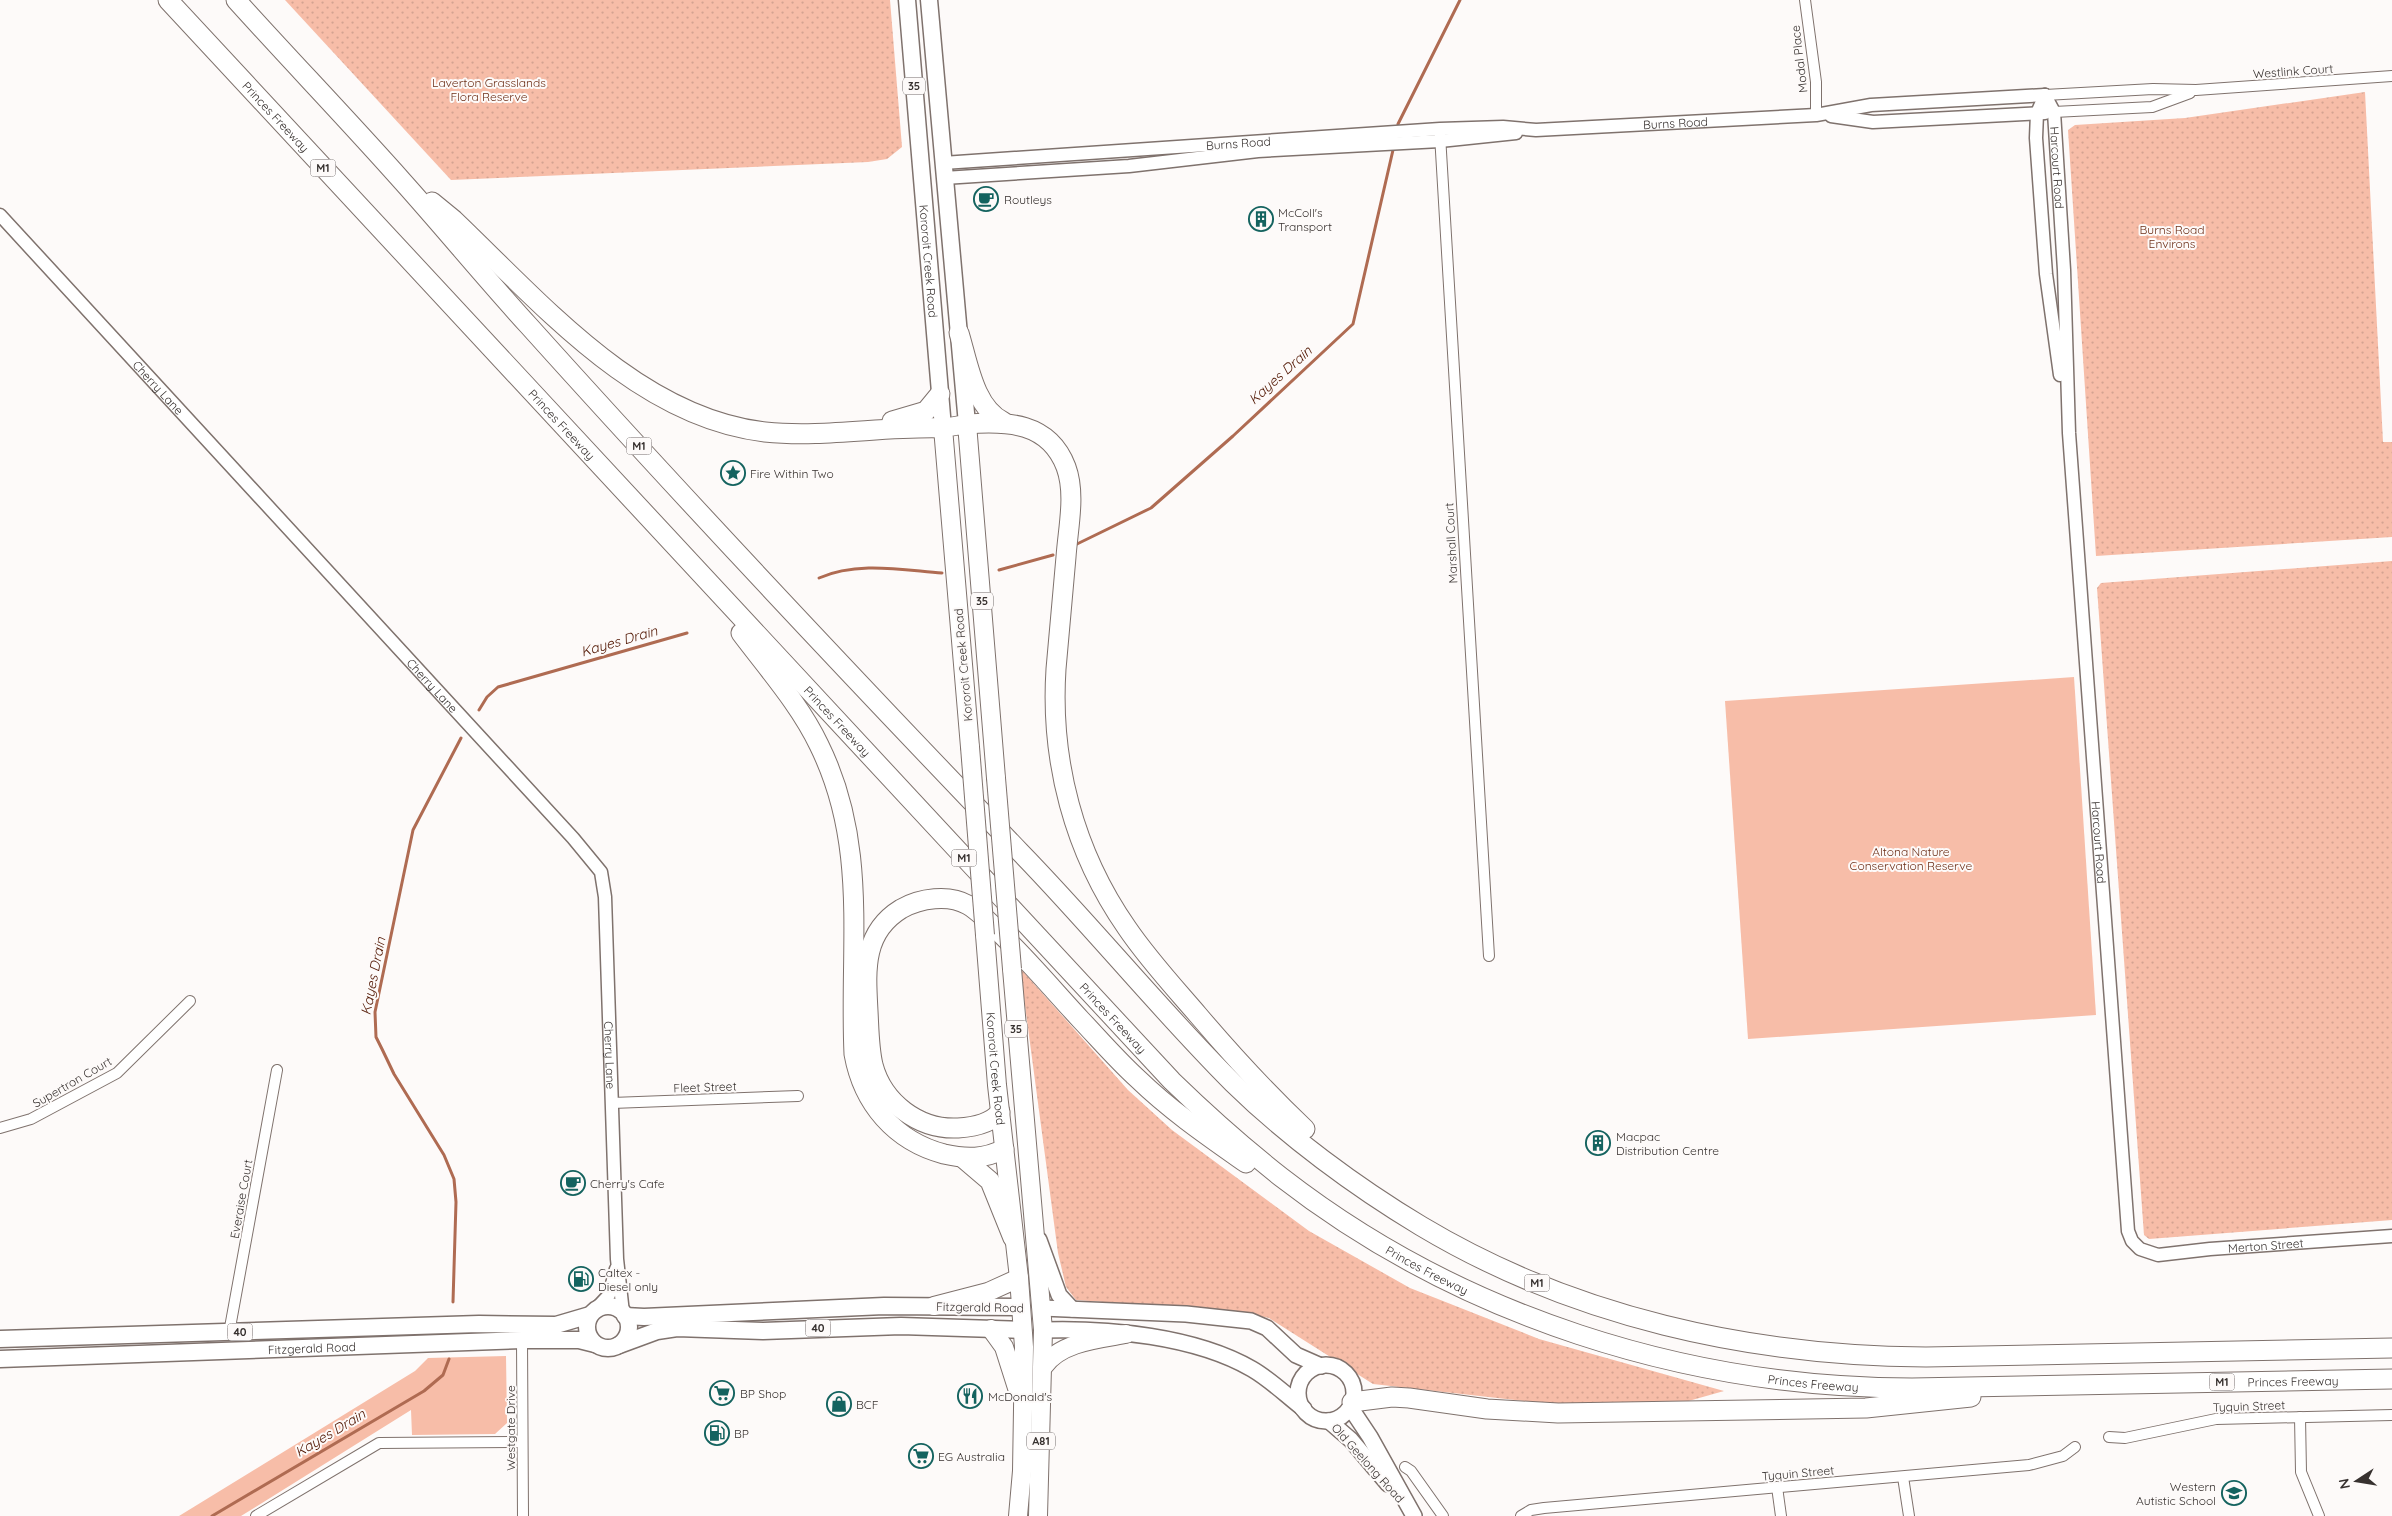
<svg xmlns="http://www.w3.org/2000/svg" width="2392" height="1516" font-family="Quicksand,sans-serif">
  <defs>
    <pattern id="grass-dots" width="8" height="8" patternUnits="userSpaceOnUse" patternTransform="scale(1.25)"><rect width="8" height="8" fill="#f7bda8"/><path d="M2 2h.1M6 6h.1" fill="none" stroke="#d4a391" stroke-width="1.8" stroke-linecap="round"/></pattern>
  </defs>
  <rect width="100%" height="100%" fill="#fdfaf9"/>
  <g fill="url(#grass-dots)">
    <polygon points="285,0 890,0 902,147 887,159 868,162 451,180"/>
    <polygon points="2365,92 2383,442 2392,442 2392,537 2096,556 2068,130 2075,125 2185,118"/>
    <polygon points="2392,561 2392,1220 2149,1239 2144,1235 2097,588 2101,583"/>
    <polygon points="1020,968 1128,1090 1172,1130 1309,1231 1410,1288 1539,1339 1724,1391 1685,1402 1550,1404 1373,1384 1269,1318 1241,1312 1076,1300 1066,1287 1058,1253"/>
  </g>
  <g fill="#f7bda8">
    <polygon points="2074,677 2096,1015 1748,1039 1725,701"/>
    <polygon points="506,1356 507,1423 495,1434 412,1435 411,1410 241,1516 179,1516 415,1371 428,1358"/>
  </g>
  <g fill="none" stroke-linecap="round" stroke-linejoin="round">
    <g stroke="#af6b52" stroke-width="3">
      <polyline points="1398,124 1460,0"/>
      <polyline points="1077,544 1151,508 1233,436 1353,324 1393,150"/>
      <polyline points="999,570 1053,555"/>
      <path d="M 819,578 C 857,561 902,570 942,573"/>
      <polyline points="479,710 487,697 498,687 687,633"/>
      <polyline points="453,1302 456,1202 454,1179 444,1155 394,1074 382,1049 376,1037 375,1012 413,830 461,738"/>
      <polyline points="212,1516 424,1391 443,1375 449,1359"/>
    </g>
    <defs>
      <g id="minor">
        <polyline points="1805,0 1816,82 1816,115"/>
        <polyline points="2045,95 2153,89 2196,90 2392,76"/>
        <polyline points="2054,112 2152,107 2190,93"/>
        <polyline points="1440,135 1489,956"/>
        <polyline points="612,1103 798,1096"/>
        <polyline points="0,1128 31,1119 117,1073 190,1001"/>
        <polyline points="229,1333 277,1070"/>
        <polyline points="522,1340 523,1516"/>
        <polyline points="2300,1417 2301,1472 2319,1516"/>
        <polyline points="2109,1437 2125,1438 2216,1419 2392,1415"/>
        <polyline points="1405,1467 1411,1471 1443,1516"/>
        <polyline points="1903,1477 1909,1516"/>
        <polyline points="1777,1487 1781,1516"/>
        <polyline points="256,1516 379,1443 522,1442"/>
        <polyline points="1521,1516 1531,1510 1544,1508 2029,1465 2063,1456 2075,1447"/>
      </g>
      <g id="tertiary">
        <path id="s1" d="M 2045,95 L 2054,112 L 2064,270 L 2069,433 L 2128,1231 L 2132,1241 L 2140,1249 L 2158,1255 L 2210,1249 L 2392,1236"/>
        <polyline points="2045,95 2037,113 2036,138 2046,274 2060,375"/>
        <polyline points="1831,116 1873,122 2045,113"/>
        <path id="s2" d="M 943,163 L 1440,129 L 1503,127 L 1536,130 L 1816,115 L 1871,105 L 2045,95"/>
        <polyline points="944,178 1129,166 1258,151 1440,141 1516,133"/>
        <path id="s3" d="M 0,215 L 573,838 L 601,872 L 605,897 L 617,1259 L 623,1313"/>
        <polyline points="594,1311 609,1295 616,1269"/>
      </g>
      <g id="secondary">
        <polyline points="1039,1240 1059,1295 1072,1309"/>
        <polyline points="1042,1308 1186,1314 1251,1321 1267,1328 1296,1355 1321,1366"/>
        <path d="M 1043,1330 C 1108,1328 1195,1336 1252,1369 C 1271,1380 1287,1396 1304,1409"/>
        <circle cx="1326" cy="1393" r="28"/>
        <polyline points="1350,1407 1370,1437 1414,1516"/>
        <polyline points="1329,1421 1351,1440 1388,1484"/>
      </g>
      <g id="primary">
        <path id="s4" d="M 907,0 L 943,428"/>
        <polyline points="929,0 967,424"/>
        <circle cx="608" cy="1327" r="21"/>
        <polyline points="625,1316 644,1317 884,1306 1021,1307"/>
        <polyline points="0,1339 479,1324 556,1325 590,1315"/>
        <polyline points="619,1345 657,1331 677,1328 763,1331 901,1326 1023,1330"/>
        <path id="s5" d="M 0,1359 L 522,1340 L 579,1340 L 595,1344"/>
      </g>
      <g id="trunk">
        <polyline points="970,747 943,428 967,424 996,778"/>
        <path id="s6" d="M 985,935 L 997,1085 L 1019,1278 L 1024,1347 L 1022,1471 L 1018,1516"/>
        <polyline points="1012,969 1043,1330 1038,1516"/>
        <polyline points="934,1306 988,1292 1019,1278"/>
        <polyline points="991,1329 1004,1347 1018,1391"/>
        <path d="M 1044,1366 C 1061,1342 1098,1339 1126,1334"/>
      </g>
      <g id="motorway">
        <path id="s7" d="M 168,0 L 1172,1081 C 1207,1115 1243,1147 1281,1177 C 1460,1316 1686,1388 1912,1388 L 2392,1379"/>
        <path d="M 236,0 C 291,61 349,121 403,182 C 446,230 486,279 529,326 C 689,504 854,679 1020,852 C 1093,927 1159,1009 1233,1083 C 1287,1136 1356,1187 1421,1226 C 1573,1317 1750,1356 1926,1357 L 2392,1348"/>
        <path d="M 432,202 L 454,220 C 541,303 639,418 765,432 C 824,438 884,426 943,428"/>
        <path d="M 959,333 C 968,362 974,408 1004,422"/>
        <polyline points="892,421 926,411 940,394"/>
        <path d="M 967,424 C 1007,421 1049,422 1066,467 C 1076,494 1068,528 1066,557 C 1063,594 1059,632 1056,669 C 1050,761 1074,852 1127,928 C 1148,959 1174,987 1198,1015 C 1232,1055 1267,1093 1305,1129"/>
        <path d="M 741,633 C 768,669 800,705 819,745 C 869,846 849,946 854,1054 C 863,1104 895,1141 944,1154 C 966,1159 985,1159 1004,1149"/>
        <path d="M 1000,1112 C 991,1124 973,1127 958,1128 C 919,1130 883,1103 873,1065 C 869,1048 869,1029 868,1011 C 866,972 862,933 901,909 C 920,898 949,894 968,905 C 983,914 997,930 1009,942 C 1034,967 1057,994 1081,1020 C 1100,1040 1118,1061 1138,1079 C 1171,1111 1209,1137 1246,1163"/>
        <polyline points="963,1158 990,1181 1013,1238"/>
        <polyline points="1352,1402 1392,1397 1409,1398 1487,1409 1558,1413 1866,1408 1971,1397"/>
      </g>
    </defs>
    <use href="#minor" stroke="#7f726d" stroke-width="12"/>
    <use href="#tertiary" stroke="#7f726d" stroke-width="15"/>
    <use href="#secondary" stroke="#7f726d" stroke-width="18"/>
    <use href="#primary" stroke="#7f726d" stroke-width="19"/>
    <use href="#trunk" stroke="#7f726d" stroke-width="20"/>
    <use href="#motorway" stroke="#7f726d" stroke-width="21"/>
    <use href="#minor" stroke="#fff" stroke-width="10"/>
    <use href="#tertiary" stroke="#fff" stroke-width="12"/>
    <use href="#secondary" stroke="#fff" stroke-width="15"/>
    <use href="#primary" stroke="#fff" stroke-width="16"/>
    <use href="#trunk" stroke="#fff" stroke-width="18"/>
    <use href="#motorway" stroke="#fff" stroke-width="19"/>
    <defs>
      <g id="trunk-bridge">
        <polyline points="970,747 985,935"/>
        <polyline points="996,778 1012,969"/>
      </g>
    </defs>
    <use href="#trunk-bridge" stroke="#7f726d" stroke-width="20" stroke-linecap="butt"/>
    <use href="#trunk-bridge" stroke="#fff" stroke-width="18"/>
  </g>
  <defs>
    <symbol id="cafe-ring" viewBox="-11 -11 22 22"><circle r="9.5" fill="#fdfaf9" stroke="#14635f" stroke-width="1.5"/><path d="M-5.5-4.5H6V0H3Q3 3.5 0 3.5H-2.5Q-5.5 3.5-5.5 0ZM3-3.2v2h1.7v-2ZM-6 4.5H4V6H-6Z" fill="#14635f"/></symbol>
    <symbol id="building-ring" viewBox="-11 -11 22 22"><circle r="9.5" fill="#fdfaf9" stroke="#14635f" stroke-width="1.5"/><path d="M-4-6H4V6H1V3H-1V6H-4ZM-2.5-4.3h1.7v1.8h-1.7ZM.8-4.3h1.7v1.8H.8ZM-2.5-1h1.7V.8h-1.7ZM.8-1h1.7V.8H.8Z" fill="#14635f"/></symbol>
    <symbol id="sight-ring" viewBox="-11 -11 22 22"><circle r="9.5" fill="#fdfaf9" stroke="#14635f" stroke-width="1.5"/><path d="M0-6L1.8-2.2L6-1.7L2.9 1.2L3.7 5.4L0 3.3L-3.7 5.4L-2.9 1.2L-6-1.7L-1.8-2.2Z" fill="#14635f"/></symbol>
    <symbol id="fuel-ring" viewBox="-11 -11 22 22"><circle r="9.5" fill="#fdfaf9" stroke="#14635f" stroke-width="1.5"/><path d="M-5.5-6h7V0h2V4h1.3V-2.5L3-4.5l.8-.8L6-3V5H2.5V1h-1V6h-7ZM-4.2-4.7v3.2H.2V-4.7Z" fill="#14635f"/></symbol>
    <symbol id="supermarket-ring" viewBox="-11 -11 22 22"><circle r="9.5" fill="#fdfaf9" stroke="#14635f" stroke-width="1.5"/><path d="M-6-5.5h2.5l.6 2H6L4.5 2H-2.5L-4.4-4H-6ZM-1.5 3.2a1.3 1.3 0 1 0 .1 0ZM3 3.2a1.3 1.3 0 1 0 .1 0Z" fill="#14635f"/></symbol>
    <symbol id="restaurant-ring" viewBox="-11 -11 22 22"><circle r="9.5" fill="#fdfaf9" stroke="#14635f" stroke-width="1.5"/><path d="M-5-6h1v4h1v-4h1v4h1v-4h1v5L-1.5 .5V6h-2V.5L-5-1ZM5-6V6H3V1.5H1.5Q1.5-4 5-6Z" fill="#14635f"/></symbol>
    <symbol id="shop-ring" viewBox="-11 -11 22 22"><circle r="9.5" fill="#fdfaf9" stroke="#14635f" stroke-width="1.5"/><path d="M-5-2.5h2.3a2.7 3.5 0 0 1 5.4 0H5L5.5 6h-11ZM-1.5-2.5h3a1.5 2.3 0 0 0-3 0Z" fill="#14635f"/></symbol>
    <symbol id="school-ring" viewBox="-11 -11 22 22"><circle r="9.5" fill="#fdfaf9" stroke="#14635f" stroke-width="1.5"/><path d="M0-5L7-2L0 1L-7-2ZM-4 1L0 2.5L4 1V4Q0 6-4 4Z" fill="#14635f"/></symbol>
  </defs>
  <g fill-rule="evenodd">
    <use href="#cafe-ring" x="972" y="185" width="28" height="28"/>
    <use href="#building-ring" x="1247" y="205" width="28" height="28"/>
    <use href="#sight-ring" x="719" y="459" width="28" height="28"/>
    <use href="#building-ring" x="1584" y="1129" width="28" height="28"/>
    <use href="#cafe-ring" x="559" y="1169" width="28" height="28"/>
    <use href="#fuel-ring" x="567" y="1265" width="28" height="28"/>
    <use href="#supermarket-ring" x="708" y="1379" width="28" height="28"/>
    <use href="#restaurant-ring" x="956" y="1382" width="28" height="28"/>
    <use href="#shop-ring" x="825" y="1390" width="28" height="28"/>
    <use href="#fuel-ring" x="703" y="1419" width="28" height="28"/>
    <use href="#supermarket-ring" x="907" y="1442" width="28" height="28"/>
    <use href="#school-ring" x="2220" y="1479" width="28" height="28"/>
  </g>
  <g text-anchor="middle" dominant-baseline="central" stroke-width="4" stroke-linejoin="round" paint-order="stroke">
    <g fill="#fdfaf9" stroke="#726d6c" stroke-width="1">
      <rect x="903" y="77.5" width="22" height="17" rx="4"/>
      <rect x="310.5" y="159.5" width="25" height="17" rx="4"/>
      <rect x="626.5" y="437.5" width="25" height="17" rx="4"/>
      <rect x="971" y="592.5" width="22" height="17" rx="4"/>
      <rect x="951.5" y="849.5" width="25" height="17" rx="4"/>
      <rect x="1005" y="1020.5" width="22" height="17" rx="4"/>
      <rect x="1524.5" y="1274.5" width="25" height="17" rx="4"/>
      <rect x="805.5" y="1319.5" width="25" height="17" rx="4"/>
      <rect x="227.5" y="1323.5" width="25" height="17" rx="4"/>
      <rect x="2209.5" y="1373.5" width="25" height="17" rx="4"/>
      <rect x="1027" y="1432.5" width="28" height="17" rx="4"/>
    </g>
    <g font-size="11" font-weight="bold" fill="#37312f">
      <text x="914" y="86">35</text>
      <text x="323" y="168">M1</text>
      <text x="639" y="446">M1</text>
      <text x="982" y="601">35</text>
      <text x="964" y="858">M1</text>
      <text x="1016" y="1029">35</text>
      <text x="1537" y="1283">M1</text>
      <text x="818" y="1328">40</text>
      <text x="240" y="1332">40</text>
      <text x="2222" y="1382">M1</text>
      <text x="1041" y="1441">A81</text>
    </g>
    <g font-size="12" fill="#37312f" stroke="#fdfaf9">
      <text transform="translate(1799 59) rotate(-97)">Modal Place</text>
      <text transform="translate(2293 71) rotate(-4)">Westlink Court</text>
      <text stroke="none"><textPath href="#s7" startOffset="159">Princes Freeway</textPath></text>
      <text stroke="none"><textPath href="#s2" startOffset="734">Burns Road</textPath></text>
      <text stroke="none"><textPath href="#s2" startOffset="296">Burns Road</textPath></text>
      <text stroke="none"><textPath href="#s1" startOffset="75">Harcourt Road</textPath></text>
      <text stroke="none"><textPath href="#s4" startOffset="262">Kororoit Creek Road</textPath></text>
      <text stroke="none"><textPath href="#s3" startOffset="234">Cherry Lane</textPath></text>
      <text stroke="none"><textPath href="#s7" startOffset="579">Princes Freeway</textPath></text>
      <text transform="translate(1451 543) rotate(-93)">Marshall Court</text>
      <text transform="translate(963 665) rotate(-95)">Kororoit Creek Road</text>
      <text stroke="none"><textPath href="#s3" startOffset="639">Cherry Lane</textPath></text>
      <text stroke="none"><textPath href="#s7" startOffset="984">Princes Freeway</textPath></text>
      <text stroke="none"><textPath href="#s1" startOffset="751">Harcourt Road</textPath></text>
      <text stroke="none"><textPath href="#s7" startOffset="1389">Princes Freeway</textPath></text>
      <text stroke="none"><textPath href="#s3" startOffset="1074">Cherry Lane</textPath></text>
      <text stroke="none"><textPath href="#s6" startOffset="134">Kororoit Creek Road</textPath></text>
      <text transform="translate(72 1082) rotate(-30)">Supertron Court</text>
      <text transform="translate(705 1087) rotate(-2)">Fleet Street</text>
      <text transform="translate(241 1199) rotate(-80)">Everaise Court</text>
      <text stroke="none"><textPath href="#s1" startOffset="1290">Merton Street</textPath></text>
      <text stroke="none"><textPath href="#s7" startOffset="1794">Princes Freeway</textPath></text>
      <text transform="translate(980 1307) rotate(1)">Fitzgerald Road</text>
      <text stroke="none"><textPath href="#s5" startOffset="312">Fitzgerald Road</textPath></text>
      <text stroke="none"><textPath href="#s7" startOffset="2679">Princes Freeway</textPath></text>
      <text stroke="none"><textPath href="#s7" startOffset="2199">Princes Freeway</textPath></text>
      <text transform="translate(2249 1406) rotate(-2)">Tyquin Street</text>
      <text transform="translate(510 1428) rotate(-90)">Westgate Drive</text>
      <text transform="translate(1368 1463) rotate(48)">Old Geelong Road</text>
      <text transform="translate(1798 1473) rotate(-5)">Tyquin Street</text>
    </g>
    <g font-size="12" fill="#6e3019" stroke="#fdfaf9">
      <text x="489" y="82">Laverton Grasslands<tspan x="489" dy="14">Flora Reserve</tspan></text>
      <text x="2172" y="229">Burns Road<tspan x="2172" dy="14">Environs</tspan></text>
      <text x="1911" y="851">Altona Nature<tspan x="1911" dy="14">Conservation Reserve</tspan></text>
    </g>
    <g font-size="12" fill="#37312f" stroke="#fdfaf9" text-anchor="start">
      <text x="1004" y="199">Routleys</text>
      <text x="1278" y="212">McColl's<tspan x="1278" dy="14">Transport</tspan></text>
      <text x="750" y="473">Fire Within Two</text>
      <text x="1616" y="1136">Macpac<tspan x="1616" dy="14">Distribution Centre</tspan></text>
      <text x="590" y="1183">Cherry's Cafe</text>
      <text x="598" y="1272">Caltex -<tspan x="598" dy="14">Diesel only</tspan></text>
      <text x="740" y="1393">BP Shop</text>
      <text x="988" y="1396">McDonald's</text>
      <text x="856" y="1404">BCF</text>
      <text x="734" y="1433">BP</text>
      <text x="938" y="1456">EG Australia</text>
      <text x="2216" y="1486" text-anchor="end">Western<tspan x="2216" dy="14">Autistic School</tspan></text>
    </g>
    <g font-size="14" font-style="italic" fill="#501500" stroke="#fdfaf9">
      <text transform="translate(1280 375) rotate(-42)">Kayes Drain</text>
      <text transform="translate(619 641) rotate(-16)">Kayes Drain</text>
      <text transform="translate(373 976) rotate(-79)">Kayes Drain</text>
      <text transform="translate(330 1433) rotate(-31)">Kayes Drain</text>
    </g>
  </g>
  <g transform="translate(2357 1481) rotate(258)" stroke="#fdfaf9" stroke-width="4" paint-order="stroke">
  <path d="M0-4L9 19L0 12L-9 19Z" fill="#37312f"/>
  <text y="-8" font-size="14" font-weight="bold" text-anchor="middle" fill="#37312f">N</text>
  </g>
</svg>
